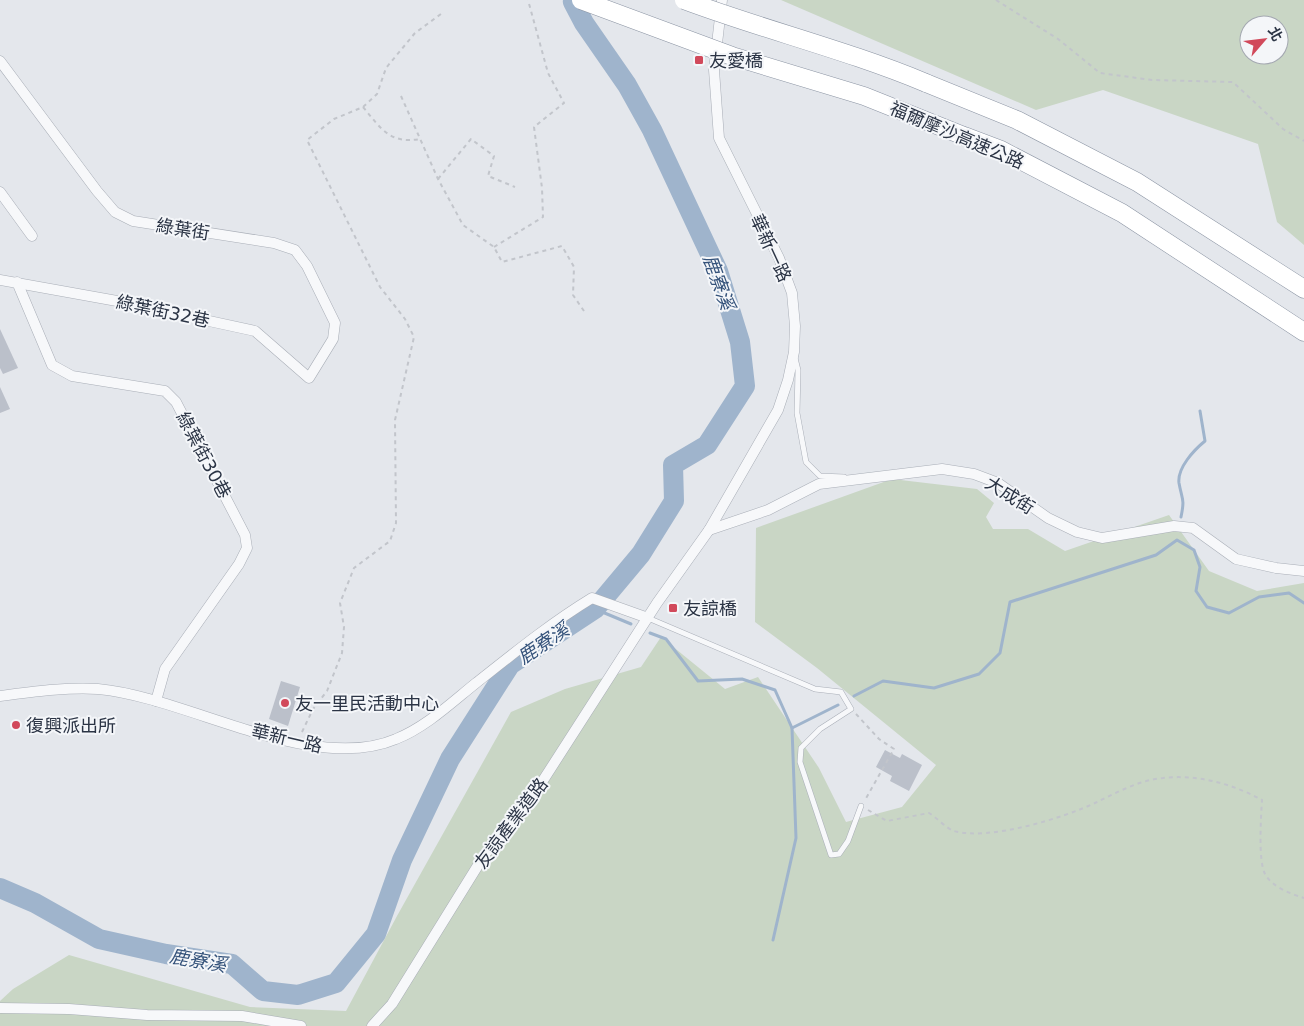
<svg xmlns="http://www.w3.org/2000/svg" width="1304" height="1026" font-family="'DejaVu Sans','Noto Sans TC',sans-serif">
  <rect width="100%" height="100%" fill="#e4e7ec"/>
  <g fill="#c9d6c5" fill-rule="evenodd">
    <path d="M 781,0 L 1304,0 L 1304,245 L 1277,222 L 1258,144 L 1103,90 L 1036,110 ZM 1249,25 L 1279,25 L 1279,55 L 1249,55 Z"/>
    <polygon points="892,479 977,489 994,503 986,517 993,529 1028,529 1065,551 1169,515 1209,571 1257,591 1304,583 1304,1026 0,1026 0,1001 13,989 69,955 250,1007 346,1011 397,916 511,712 565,689 641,667 661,637 725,689 758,677 819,768 846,822 902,807 936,765 817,668 755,622 756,528"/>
  </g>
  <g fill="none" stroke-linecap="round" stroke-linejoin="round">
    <g stroke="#9fb4cc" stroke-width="3">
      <path d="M 1181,517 C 1185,498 1182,500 1179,483 C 1177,468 1194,450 1205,441 L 1200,411"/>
      <polyline points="595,609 631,624"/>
      <polyline points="650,633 666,639 698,681 742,679 775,690 792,728 838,705"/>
      <polyline points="854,696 883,681 934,688 979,674 1000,653 1010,602 1156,555 1177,540 1194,550 1200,567 1196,591 1207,607 1229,613 1259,597 1289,593 1304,603"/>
      <polyline points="773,940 796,838 792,728"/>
    </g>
    <polyline stroke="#9fb4cc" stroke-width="20" points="0,888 35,903 99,939 166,954 232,964 263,991 298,995 336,983 376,934 402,860 450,759 510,665 595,609 641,554 674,501 673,465 707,445 745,386 740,342 718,271 652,130 627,85 584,23 573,2 575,0"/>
  </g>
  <g fill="#bbc0ca">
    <polygon points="0,329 18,368 3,374 0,368"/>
    <polygon points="0,387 10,409 0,413"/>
    <polygon points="281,681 300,687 288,726 269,719"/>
    <polygon points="885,750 900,758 902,754 922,765 909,791 890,781 892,776 876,767"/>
  </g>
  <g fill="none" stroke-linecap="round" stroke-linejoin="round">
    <defs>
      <g id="lane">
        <polyline points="795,358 798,370 797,413 806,462 820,476 844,477"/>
        <polyline points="648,618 815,689 841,692 851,709 820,729 801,748 800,762 831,855 839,854 848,841 861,806"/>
      </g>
      <g id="street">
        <polyline points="0,61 97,191 115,212 133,221 274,243 295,250 307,266 335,323 333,339 309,378 255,331 117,301 0,280"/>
        <polyline points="0,192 32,236"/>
        <polyline points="17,282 52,365 72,376 165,391 176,402 245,535 247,548 239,564 165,669 156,701"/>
        <polyline points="709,530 768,510 819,484 942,469 974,474 998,483 1048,518 1077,532 1102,538 1174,526 1193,528 1236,559 1276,568 1304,571"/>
        <path d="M 0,696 C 32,692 66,687 98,689 C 187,697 312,775 396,739 C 426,727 451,703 476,683 C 514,653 551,623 592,598 L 648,618"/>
        <polyline points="0,1008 69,1009 147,1015 242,1016 301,1026"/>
        <polyline points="372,1026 392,1004 485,854 524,810 657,603 709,530 778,410 788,380 794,352 795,326 792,293 779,258 719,138 714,70 722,0"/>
      </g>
      <g id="highway">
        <polyline points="926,83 1017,120 1137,182 1304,289"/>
        <polyline points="964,136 1001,150 1122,213 1304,332"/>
      </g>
    </defs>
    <use href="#lane" stroke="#a9aeb7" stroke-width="6"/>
    <use href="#street" stroke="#a9aeb7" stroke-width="11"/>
    <use href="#highway" stroke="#8b94a3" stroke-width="19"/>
    <g stroke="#c2c5cb" stroke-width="2" stroke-dasharray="4 4" stroke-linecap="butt">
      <polyline points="996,0 1058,39 1100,73 1152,80 1233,82 1283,129 1304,141"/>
      <polyline points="401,96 438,179 463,225 494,247 502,262 562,246 574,267 573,295 586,314"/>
      <path d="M 363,107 C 382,130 390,144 421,139"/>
      <polyline points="438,179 471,139 494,156 488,176 515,187"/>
      <polyline points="494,247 543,217 542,188 534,127 564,103 548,73 528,0"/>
      <polyline points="856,714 879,739 894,749 865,800"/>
      <polyline points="302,732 313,709 327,691 342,653 344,627 340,603 354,568 390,541 396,523 395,420 414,337 405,319 380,287 307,140 334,119 363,107 377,94 386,68 415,33 441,14"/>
      <path d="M 868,810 L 887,821 L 929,813 C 937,818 946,828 954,831 C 989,841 1063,818 1095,803 C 1116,793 1139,780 1163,778 C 1197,774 1233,784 1262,800 C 1261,816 1258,861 1265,874 C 1272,887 1291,894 1304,898"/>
    </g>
    <use href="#lane" stroke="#f7f8fa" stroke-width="5"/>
    <use href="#street" stroke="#f7f8fa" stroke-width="10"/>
    <use href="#highway" stroke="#fff" stroke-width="18"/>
    <defs>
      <g id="highway-bridge">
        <polyline points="581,0 732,56 864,96 964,136"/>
        <path d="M 684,0 C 764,30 847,50 926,83"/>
      </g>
    </defs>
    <use href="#highway-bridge" stroke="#8b94a3" stroke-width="19" stroke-linecap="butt"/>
    <use href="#highway-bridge" stroke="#fff" stroke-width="18"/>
  </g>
  <g fill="#d1495b" stroke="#f4f6f9" stroke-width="2">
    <rect x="694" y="55" width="10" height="10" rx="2.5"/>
    <rect x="668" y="603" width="10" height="10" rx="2.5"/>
    <circle cx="285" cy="703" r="5"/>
    <circle cx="16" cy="725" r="5"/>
  </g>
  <g text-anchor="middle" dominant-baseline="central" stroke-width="4" stroke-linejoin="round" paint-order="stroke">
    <g font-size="18" fill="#2b3445" stroke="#f4f6f9" text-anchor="start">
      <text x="709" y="60">友愛橋</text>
      <text x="683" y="608">友諒橋</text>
      <text x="295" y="703">友一里民活動中心</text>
      <text x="26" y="725">復興派出所</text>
    </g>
    <g font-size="18" fill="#2b3445" stroke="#f4f6f9">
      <text transform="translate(957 135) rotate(23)">福爾摩沙高速公路</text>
      <text transform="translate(183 229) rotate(9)">綠葉街</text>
      <text transform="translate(771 248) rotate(65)">華新一路</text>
      <text transform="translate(163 311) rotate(12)">綠葉街32巷</text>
      <text transform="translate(204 455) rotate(62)">綠葉街30巷</text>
      <text transform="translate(1010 495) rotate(32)">大成街</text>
      <text transform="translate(287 738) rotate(13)">華新一路</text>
      <text transform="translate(511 823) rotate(-53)">友諒產業道路</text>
    </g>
    <g font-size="19" font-style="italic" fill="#34527a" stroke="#f4f6f9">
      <text transform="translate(719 282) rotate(70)">鹿寮溪</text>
      <text transform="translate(543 643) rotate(-34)">鹿寮溪</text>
      <text transform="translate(198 960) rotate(10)">鹿寮溪</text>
    </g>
  </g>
  <g transform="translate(1264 40) rotate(62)"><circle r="24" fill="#f4f6f9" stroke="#a4a8b1"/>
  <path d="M0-4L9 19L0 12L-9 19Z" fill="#d1495b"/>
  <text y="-8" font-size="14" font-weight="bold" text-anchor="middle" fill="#2b3445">北</text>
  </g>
</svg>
